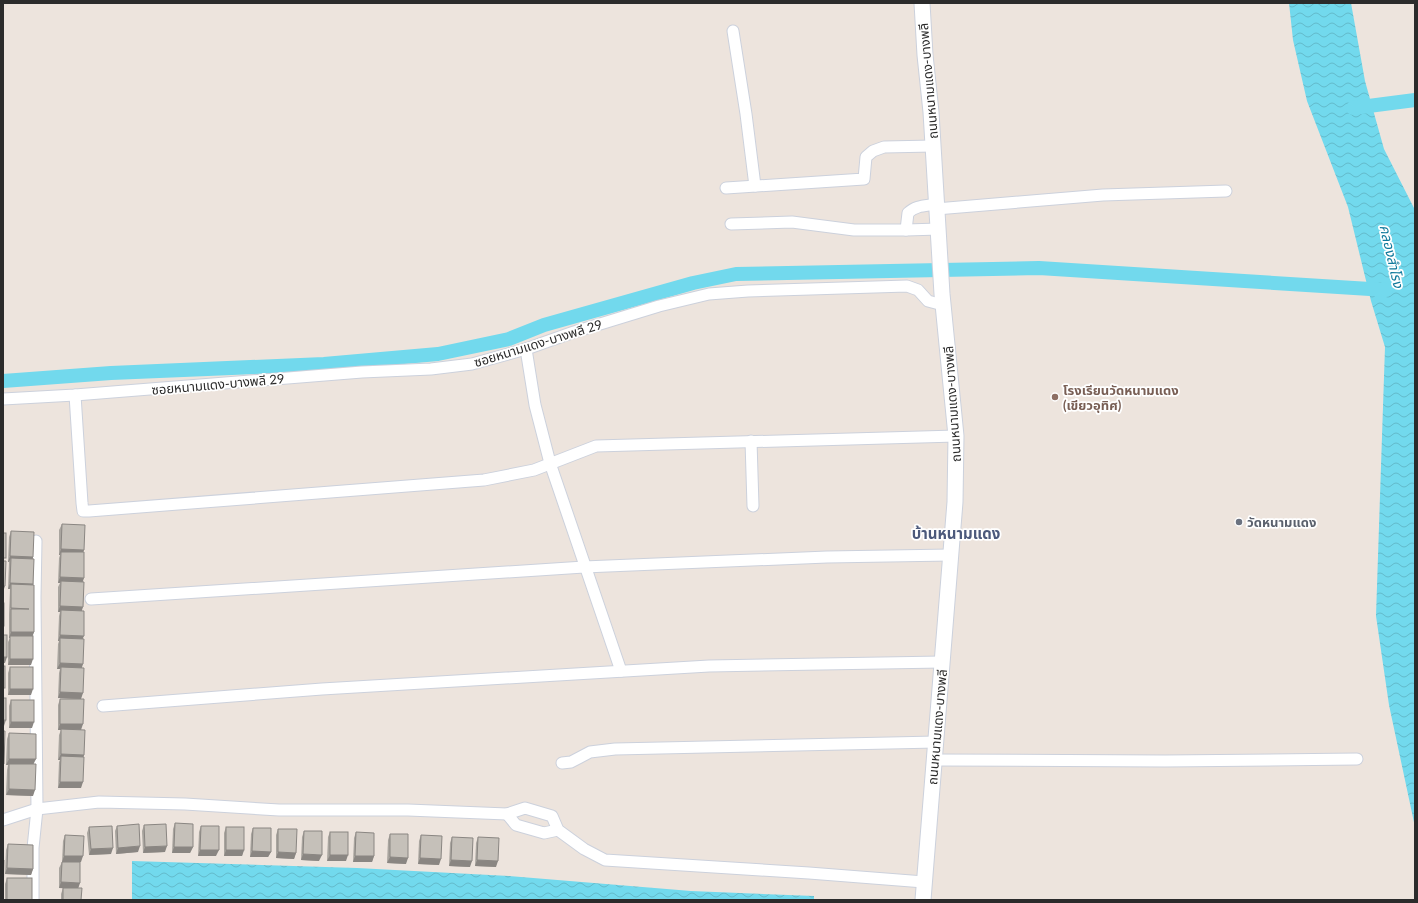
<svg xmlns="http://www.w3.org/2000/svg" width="1418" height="903" font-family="Lato,'Noto Sans Thai',sans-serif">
  <defs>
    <pattern id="water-waves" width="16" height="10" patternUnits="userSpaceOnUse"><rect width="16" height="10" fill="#72d9ed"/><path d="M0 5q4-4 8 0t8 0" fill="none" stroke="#63bacb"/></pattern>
  </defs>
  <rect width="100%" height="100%" fill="#ede4dd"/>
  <g fill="url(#water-waves)">
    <polygon points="1289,3 1351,3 1365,81 1384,149 1415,210 1415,827 1389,705 1376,616 1385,347 1371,301 1348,207 1307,101 1293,40"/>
    <polygon points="132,861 357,868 509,876 691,891 814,896 814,900 132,900"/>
  </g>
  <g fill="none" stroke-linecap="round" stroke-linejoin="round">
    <g stroke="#72d9ed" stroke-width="14">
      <polyline points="1353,108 1415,100"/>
      <polyline points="3,381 111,373 324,364 438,354 509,339 544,325 693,283 736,274 1039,268 1386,290"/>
    </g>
    <defs>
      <g id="street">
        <polyline points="733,31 746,114 755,186"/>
        <polyline points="726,188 864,179 866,157 873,151 884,147 933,146"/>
        <polyline points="936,209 1103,195 1226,191"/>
        <polyline points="731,224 792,222 854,230 906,230 939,229"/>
        <path d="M 906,230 L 908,213 C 916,205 926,206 936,204"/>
        <polyline points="526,349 535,405 550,463 621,671"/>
        <polyline points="75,395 82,503 83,511 89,511 484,480 534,470 596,446 956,436"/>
        <polyline points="3,399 75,395 362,372 431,369 472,364 526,349 574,332 659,306 709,294 748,291 907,286 918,290 928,301 943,305"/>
        <polyline points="751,441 753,506"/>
        <polyline points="91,599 584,567 827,557 951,555"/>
        <polyline points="103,706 322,689 709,666 942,662"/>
        <polyline points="934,760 1165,761 1357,759"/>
        <polyline points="562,763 571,762 590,752 615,749 936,742"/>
        <polyline points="507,814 516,825 544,833 558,830"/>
        <polyline points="3,820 37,809 99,802 185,804 279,810 408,810 507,814 525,808 552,816 558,830 584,849 605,860 809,873 924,882"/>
        <polyline points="33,900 33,848 37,809 35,597 36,541"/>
      </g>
      <polyline id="secondary" points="922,3 925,55 931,112 942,294 956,436 955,502 923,900"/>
    </defs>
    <use href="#street" stroke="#ccd1dc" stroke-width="13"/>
    <use href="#secondary" stroke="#ccd1dc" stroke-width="17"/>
    <use href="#street" stroke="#fff" stroke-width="11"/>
    <use href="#secondary" stroke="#fff" stroke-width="15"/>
  </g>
  <g fill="#a9a59f">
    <polygon points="62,524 83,552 82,611 83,639 81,699 81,730 84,755 83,757 81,788 58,788 59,762 60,760 58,760 59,735 61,730 58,730 58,705 60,699 75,699 58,698 59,673 60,669 57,669 58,644 59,641 58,641 59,616 60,612 58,612 58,587 60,583 58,583 59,558 60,555 59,555 59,530"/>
    <polygon points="11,531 33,557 34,632 32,636 31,665 8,665 8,642 10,638 9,638 9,614 10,589 8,589 9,562 8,562 9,537"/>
    <polygon points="10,667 31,695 8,695 8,673"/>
    <polygon points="11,700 32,728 9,728 9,706"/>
    <polygon points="9,733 34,764 33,796 6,795 7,770 8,765 6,765 7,739"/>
    <polygon points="175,823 193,847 190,853 172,853 173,829"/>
    <polygon points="144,825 165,852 143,853 142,831"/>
    <polygon points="117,826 138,852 116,854 115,831"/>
    <polygon points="201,826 216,856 198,856 199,832"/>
    <polygon points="89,827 111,854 89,855 87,833"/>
    <polygon points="226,827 244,850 242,856 224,856 224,833"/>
    <polygon points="253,828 271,852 268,857 250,857 251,834"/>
    <polygon points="278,829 296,853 294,859 276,858 276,835"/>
    <polygon points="304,831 319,861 301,860 302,837"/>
    <polygon points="330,832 346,861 327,861 328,837"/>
    <polygon points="356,832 374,856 372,862 353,862 354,838"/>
    <polygon points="390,834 406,864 387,863 388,840"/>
    <polygon points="65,835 81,862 62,862 63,841"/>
    <polygon points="421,835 439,865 418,864 419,841"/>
    <polygon points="452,837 470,867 449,866 450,843"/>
    <polygon points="478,837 496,867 475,866 476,843"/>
    <polygon points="8,844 33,869 31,875 5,874 6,850"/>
    <polygon points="62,862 78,888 81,900 61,900 61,894 63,888 59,888 59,868"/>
    <polygon points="7,878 32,900 5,900 5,884"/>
  </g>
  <g fill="#8a8682">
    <polygon points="61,549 84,550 82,556 61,552 60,555 59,555"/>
    <polygon points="10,556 33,557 31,563 11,558 9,562 8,562"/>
    <polygon points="60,577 84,578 82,584 61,581 60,583 58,583"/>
    <polygon points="10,583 33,584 31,590 11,584 10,589 8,589"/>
    <polygon points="3,586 5,586 3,592"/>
    <polygon points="60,606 83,607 81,613 61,610 60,612 58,612"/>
    <polygon points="11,632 34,632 32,638 9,638"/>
    <polygon points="60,635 84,636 81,642 60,638 59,641 58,641"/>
    <polygon points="3,657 7,657 5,663 3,663"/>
    <polygon points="10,659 33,659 31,665 8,665"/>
    <polygon points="60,663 83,664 81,670 61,667 60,669 57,669"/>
    <polygon points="10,689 33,689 31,695 8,695"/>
    <polygon points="60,692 83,693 81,699 58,698"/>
    <polygon points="3,720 6,720 4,726 3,726"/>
    <polygon points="11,722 34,722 32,728 9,728"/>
    <polygon points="60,724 83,724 81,730 58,730"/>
    <polygon points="61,754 84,755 82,761 61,756 60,760 58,760"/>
    <polygon points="9,759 36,759 33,765 9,764 8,765 6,765"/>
    <polygon points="60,782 83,782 81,788 58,788"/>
    <polygon points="9,789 35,790 33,796 6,795"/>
    <polygon points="140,846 138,852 116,854 118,848"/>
    <polygon points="167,846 165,852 143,853 145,847"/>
    <polygon points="174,847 193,847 190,853 172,853"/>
    <polygon points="113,848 111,854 89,855 91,849"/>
    <polygon points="200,850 219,850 216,856 198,856"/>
    <polygon points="226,850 244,850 242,856 224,856"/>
    <polygon points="252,851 271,852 268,857 250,857"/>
    <polygon points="278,852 296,853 294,859 276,858"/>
    <polygon points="303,854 322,855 319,861 301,860"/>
    <polygon points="330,855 348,855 346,861 327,861"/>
    <polygon points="64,856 83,856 81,862 62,862"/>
    <polygon points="355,856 374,856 372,862 353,862"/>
    <polygon points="390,857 408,858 406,864 387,863"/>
    <polygon points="420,858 441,859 439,865 418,864"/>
    <polygon points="451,860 472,861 470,867 449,866"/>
    <polygon points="477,860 498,861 496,867 475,866"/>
    <polygon points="7,868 33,869 31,875 5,874"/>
    <polygon points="61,882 80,883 78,889 59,888"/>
  </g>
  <g fill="#c5c0b9" stroke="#8a8682">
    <polygon points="62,524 85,525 84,550 61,549"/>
    <polygon points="11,531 34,532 33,557 10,556"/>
    <rect x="3" y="533" width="3" height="25"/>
    <polygon points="61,552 84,552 84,578 60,577"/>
    <polygon points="11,558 34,559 33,584 10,583"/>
    <polygon points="3,561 6,561 5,586 3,586"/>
    <polygon points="61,581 84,582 83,607 60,606"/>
    <polygon points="11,584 34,585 34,632 11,632 11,609 29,609 11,608"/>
    <rect x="3" y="603" width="1" height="23"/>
    <polygon points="61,610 84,611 84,636 60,635"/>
    <rect x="3" y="635" width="4" height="22"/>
    <rect x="10" y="636" width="23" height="23"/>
    <polygon points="60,638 84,639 83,664 60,663"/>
    <rect x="3" y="666" width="2" height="22"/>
    <rect x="10" y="667" width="23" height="22"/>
    <polygon points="61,667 84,668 83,693 60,692"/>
    <rect x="3" y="698" width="3" height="22"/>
    <polygon points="60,699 84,699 83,724 60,724"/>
    <rect x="11" y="700" width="23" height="22"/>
    <polygon points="61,729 85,730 84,755 61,754"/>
    <polygon points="3,731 5,731 4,764 3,764"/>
    <polygon points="9,733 36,734 36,759 9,759"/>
    <polygon points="61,756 84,757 83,782 60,782"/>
    <polygon points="9,764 36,764 35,790 9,789"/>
    <polygon points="175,823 193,824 193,847 174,847"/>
    <polygon points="139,824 140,846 118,848 117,826"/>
    <polygon points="166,824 167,846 145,847 144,825"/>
    <polygon points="112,826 113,848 91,849 89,827"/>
    <polygon points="201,826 219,826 219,850 200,850"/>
    <rect x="226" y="827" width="18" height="23"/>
    <polygon points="253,828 271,828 271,852 252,851"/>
    <polygon points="278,829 297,829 296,853 278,852"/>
    <polygon points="304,831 322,831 322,855 303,854"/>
    <rect x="330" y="832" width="18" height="23"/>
    <polygon points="356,832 374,833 374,856 355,856"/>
    <polygon points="390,834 408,834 408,858 390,857"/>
    <polygon points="65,835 84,836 83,856 64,856"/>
    <polygon points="421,835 442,836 441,859 420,858"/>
    <polygon points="452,837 473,838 472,861 451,860"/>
    <polygon points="478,837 499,838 498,861 477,860"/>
    <polygon points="8,844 33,845 33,869 7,868"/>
    <polygon points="3,860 4,860 3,898"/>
    <polygon points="62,862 80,862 80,883 61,882"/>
    <rect x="7" y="878" width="25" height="22"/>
    <polygon points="63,888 82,888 81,900 63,900"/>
  </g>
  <circle fill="#8d6e63" stroke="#fff" stroke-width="1.5" cx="1055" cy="397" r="4"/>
  <circle fill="#6b7280" stroke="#fff" stroke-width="1.5" cx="1239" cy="522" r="4"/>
  <g text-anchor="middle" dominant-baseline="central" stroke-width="3.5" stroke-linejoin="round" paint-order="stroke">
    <g font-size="13" fill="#2b2b2b" stroke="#fff">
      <text transform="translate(928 81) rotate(-95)">ถนนหนามแดง-บางพลี</text>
      <text transform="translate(538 343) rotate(-17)">ซอยหนามแดง-บางพลี 29</text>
      <text transform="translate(218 384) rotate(-5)">ซอยหนามแดง-บางพลี 29</text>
      <text transform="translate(952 404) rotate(-94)">ถนนหนามแดง-บางพลี</text>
      <text transform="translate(937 727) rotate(-85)">ถนนหนามแดง-บางพลี</text>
    </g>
    <g font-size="13" font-weight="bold" fill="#785e54" stroke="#fff" text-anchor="start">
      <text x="1063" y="390">โรงเรียนวัดหนามแดง<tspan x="1063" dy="15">(เขียวอุทิศ)</tspan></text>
    </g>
    <g font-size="13" font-weight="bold" fill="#5b616d" stroke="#fff" text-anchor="start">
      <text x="1247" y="522">วัดหนามแดง</text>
    </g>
    <g font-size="14" font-style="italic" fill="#0f799b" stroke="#fff">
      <text transform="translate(1392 256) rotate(77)">คลองสำโรง</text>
    </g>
    <g font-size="15" font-weight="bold" fill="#4c597b" stroke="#fff">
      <text x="956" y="533">บ้านหนามแดง</text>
    </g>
  </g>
  <rect width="1418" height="903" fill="none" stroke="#2b2b2b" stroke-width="8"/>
</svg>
